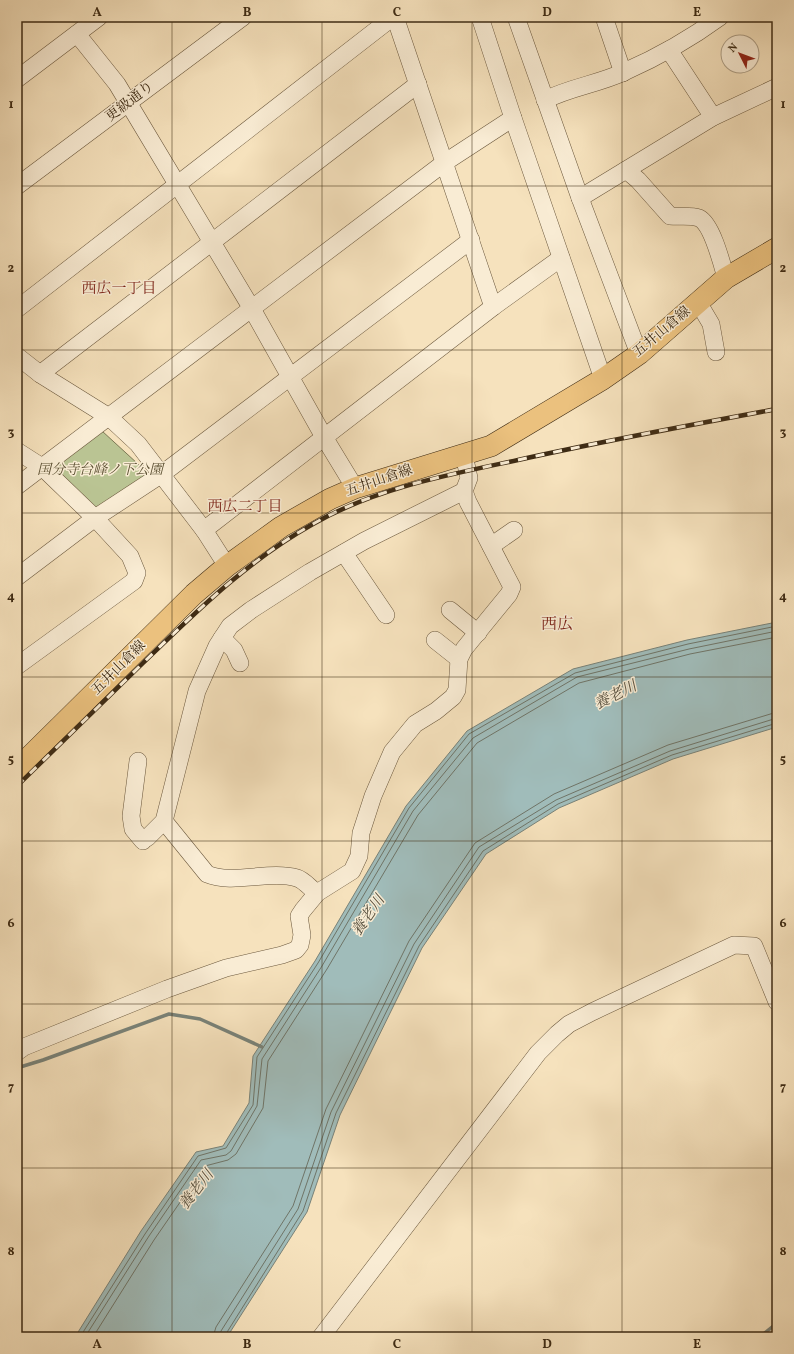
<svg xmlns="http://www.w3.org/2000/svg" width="794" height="1354" font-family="Vollkorn,'Noto Serif JP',serif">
  <rect width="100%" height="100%" fill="#f6e2bd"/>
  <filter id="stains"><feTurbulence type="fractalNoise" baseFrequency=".005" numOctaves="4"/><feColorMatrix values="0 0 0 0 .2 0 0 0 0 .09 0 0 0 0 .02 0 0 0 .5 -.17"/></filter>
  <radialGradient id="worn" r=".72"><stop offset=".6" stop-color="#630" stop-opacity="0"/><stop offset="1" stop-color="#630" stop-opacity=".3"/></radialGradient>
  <polygon fill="#bac493" stroke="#7c7854" points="102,431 150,475 101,513 53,467"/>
  <polygon fill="#a0bcba" stroke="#798278" points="777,622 777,727 673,759 559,808 486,854 422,948 340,1115 307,1212 227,1337 75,1337 141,1231 196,1152 223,1146 249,1103 253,1056 315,961 406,806 467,731 573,669 687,640"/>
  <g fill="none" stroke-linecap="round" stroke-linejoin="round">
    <g stroke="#6f7467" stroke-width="1">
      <polyline points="80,1337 145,1234 198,1156 226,1148 253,1105 257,1057 318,963 409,808 469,734 575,673 688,644 777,626"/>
      <polyline points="85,1337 149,1236 201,1160 226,1155 231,1151 257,1106 262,1059 322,966 413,811 473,738 577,677 689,649 777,631"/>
      <polyline points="93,1337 154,1240 205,1166 228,1160 236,1154 263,1108 268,1061 327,969 418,815 477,743 579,683 690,654 777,637"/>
      <polyline points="213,1337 216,1327 293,1206 326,1109 409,941 475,843 554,794 668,745 777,712"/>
      <polyline points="219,1337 221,1331 298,1209 331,1112 414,944 479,847 556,800 670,751 777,718"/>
      <polyline points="224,1337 303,1211 336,1113 419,946 483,851 558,804 672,755 777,723"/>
    </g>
    <g stroke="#798278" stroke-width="3.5">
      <polyline points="17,1068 43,1060 169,1014 200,1019 262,1047"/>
      <polyline points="760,1337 777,1323"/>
    </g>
    <defs>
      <g id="minor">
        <polyline points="395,17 493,307"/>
        <polyline points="480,17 513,118 603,379"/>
        <polyline points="516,17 580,198 639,354"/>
        <polyline points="604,17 623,73"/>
        <polyline points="77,34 117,84 252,309 324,437 355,488"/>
        <polyline points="669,50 713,117"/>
        <polyline points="17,79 99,17"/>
        <path d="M 545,100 C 571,87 598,84 624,72 C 658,57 690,39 720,17"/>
        <path d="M 626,170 L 638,180 L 670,216 C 679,217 691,215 699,218 C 712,224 722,264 726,278"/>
        <polyline points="17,186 243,17"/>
        <polyline points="580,198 713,117 777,87"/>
        <polyline points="698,302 711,324 716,352"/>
        <polyline points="17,309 393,17"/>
        <polyline points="17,356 40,374 109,417 138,444 204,530 227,566"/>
        <polyline points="40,374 418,84"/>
        <polyline points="17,451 42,467 95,518 130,556 137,573 134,581 17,666"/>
        <polyline points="17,486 444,163 513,118"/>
        <polyline points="204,530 493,307 561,258"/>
        <polyline points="491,546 514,530"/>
        <polyline points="344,553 386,615"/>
        <polyline points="17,577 95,518 162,474 471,240"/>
        <polyline points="450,610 478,633"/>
        <polyline points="222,638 234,650 240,663"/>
        <polyline points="435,640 459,659"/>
        <polyline points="138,761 131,816 133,829 143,841"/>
        <path d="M 164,821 L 207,874 C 233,885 269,870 297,878 C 304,880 311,889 317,893"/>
        <polyline points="147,838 164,821 197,691 217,646 230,626 251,610 310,572 364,541 464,491"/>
        <polyline points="17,1052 24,1047 167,989 226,968 282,955 296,950 300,945 302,935 299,916 303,910 317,893 352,871 359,856 361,833 373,796 392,752 415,724 436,711 453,697 457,690 459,659 464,649 509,594 512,587 468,502 464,491 469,478 464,455"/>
        <polyline points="321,1337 538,1053 557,1034 569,1024 592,1012 734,945 754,946 777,1002"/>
      </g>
      <polyline id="major" points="17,769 194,594 227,566 281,527 330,499 355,488 491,446 603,379 639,354 726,278 777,248"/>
    </defs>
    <use href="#minor" stroke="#6c593e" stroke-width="18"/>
    <use href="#major" stroke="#3e2b14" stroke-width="22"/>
    <use href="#minor" stroke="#f9ecd4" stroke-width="17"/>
    <use href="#major" stroke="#ebc17e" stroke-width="21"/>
    <defs>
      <path id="rail" d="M 17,786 C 59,745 101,704 143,663 C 197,611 247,561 313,524 C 376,488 447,475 518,460 C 604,441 690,425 777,409"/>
    </defs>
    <use href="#rail" stroke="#3e2b14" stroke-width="4.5"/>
    <use href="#rail" stroke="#f9ecd4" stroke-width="3" stroke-dasharray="9" stroke-linecap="butt"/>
  </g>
  <path fill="none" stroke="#3e2b14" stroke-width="1" stroke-opacity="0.55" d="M 172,17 L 172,1337M 322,17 L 322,1337M 472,17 L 472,1337M 622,17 L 622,1337M 17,186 L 777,186M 17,350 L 777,350M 17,513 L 777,513M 17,677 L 777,677M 17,841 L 777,841M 17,1004 L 777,1004M 17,1168 L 777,1168"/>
  <g text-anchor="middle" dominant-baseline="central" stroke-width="3" stroke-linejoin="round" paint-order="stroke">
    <g font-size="14" fill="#3e2b14" stroke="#f9ecd4">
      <text transform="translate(130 102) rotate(-37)">更級通り</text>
      <text transform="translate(662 332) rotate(-40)">五井山倉線</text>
      <text transform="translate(379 481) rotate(-19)">五井山倉線</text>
      <text transform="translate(119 668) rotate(-45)">五井山倉線</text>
    </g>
    <g font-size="14" font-style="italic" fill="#5d5134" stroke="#f9ecd4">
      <text x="100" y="470">国分寺台峰ノ下公園</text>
    </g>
    <g font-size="15" fill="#7a1f14" stroke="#f9ecd4">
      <text x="119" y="289">西広一丁目</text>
      <text x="245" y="507">西広二丁目</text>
    </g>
    <g font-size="15" font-style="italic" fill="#564f3e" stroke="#f9ecd4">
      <text transform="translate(616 696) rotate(-27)">養老川</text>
      <text transform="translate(369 916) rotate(-55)">養老川</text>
      <text transform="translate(197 1190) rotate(-52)">養老川</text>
    </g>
    <g font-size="16" fill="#7a1f14" stroke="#f9ecd4">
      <text x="557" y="625">西広</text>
    </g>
  </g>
  <rect width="794" height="1354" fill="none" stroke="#f6e2bd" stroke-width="44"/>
  <g transform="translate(740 54) rotate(312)"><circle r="19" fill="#f9ecd4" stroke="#ae9f87"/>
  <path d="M0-3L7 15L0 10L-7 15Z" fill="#8f2418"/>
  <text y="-6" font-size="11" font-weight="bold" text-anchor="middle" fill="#3e2b14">N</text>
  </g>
  <rect x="22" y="22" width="750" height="1310" fill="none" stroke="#3e2b14" stroke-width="1.5"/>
  <g font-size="13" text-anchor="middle" font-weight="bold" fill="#3e2b14">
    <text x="97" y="16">A</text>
    <text x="247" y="16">B</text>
    <text x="397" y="16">C</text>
    <text x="547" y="16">D</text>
    <text x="697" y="16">E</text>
    <text x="11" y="108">1</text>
    <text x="783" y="108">1</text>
    <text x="11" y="272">2</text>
    <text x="783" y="272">2</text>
    <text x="11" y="436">3</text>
    <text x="783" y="436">3</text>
    <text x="11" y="600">4</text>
    <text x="783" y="600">4</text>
    <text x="11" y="763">5</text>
    <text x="783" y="763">5</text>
    <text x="11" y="927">6</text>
    <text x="783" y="927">6</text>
    <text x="11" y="1091">7</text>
    <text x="783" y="1091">7</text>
    <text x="11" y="1255">8</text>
    <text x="783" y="1255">8</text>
    <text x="97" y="1348">A</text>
    <text x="247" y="1348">B</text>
    <text x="397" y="1348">C</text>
    <text x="547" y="1348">D</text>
    <text x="697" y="1348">E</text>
  </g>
  <rect width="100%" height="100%" filter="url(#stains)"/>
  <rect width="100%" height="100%" fill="url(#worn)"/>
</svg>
